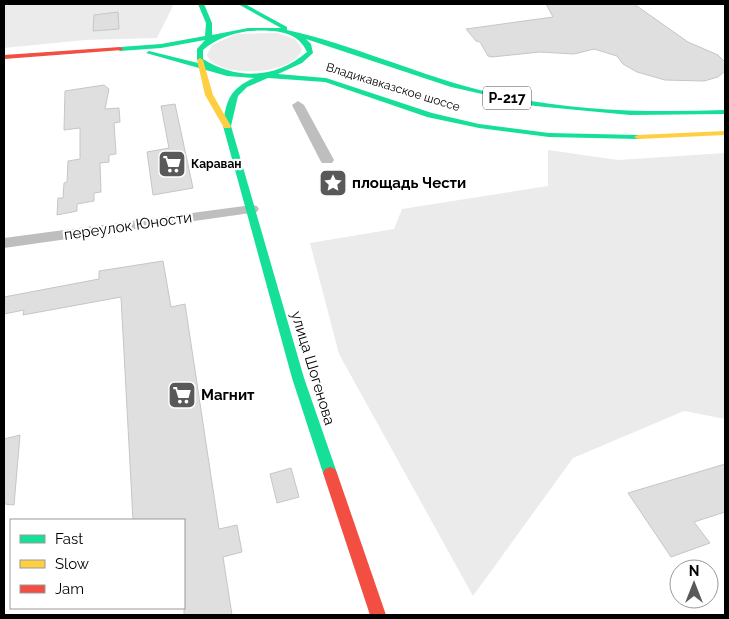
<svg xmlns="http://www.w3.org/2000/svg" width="729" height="619" font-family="Raleway,sans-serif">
  <rect width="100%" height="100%" fill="#fff"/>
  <g fill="#ebebeb">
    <polygon points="4,4 174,4 157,38 85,40 4,48"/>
    <path d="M 277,33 L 295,39 L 302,49 C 295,75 218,80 207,55 L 212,45 L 236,34 Z"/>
    <polygon points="548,150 618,160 725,153 725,419 684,411 573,458 473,596 339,354 310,243 394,229 402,209 548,186"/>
  </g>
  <g fill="#dfdfdf" stroke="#c6c6c6">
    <polygon points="546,4 634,4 688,42 718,55 725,62 725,71 718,77 704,81 665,80 637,72 623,64 617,56 594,49 574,54 540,52 492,57 488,56 480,42 476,41 466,29 553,17"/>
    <polygon points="118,12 119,29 93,31 94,15"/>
    <polygon points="104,85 109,89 105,109 119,108 120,122 114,123 116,154 109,155 109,162 100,163 101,192 94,193 94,201 77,204 77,211 57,215 58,198 63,198 64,183 67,182 68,161 80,159 80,128 64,130 65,91"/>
    <polygon points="175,104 193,188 153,195 147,152 169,148 161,106"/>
    <polygon points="163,261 171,307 185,304 219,529 237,525 242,552 223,557 232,615 184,615 184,520 133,520 121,297 23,315 24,310 4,314 4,297 99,279 99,271"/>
    <polygon points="20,435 14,505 4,504 4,439"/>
    <polygon points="725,464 725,512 694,522 710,543 671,557 628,493"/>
    <polygon points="291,468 299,497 277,503 270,474"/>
  </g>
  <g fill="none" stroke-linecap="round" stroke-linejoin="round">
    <g fill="#bebebe" fill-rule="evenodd">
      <polygon points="298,101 304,105 334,160 332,163 322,163 320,160 292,105"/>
      <polygon points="252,205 257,206 259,209 257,212 4,248 4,238"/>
    </g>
    <path fill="#16e098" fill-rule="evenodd" d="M 198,4 L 204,4 L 212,23 L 212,35 L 248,28 L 281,28 L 238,4 L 245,4 L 287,27 L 287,30 C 350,44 409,71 472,88 C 554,111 640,113 725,110 L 725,114 L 630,115 L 535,106 L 451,87 L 306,39 L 311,44 L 313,53 L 302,63 L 278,74 L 326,78 L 432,113 L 479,124 L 549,133 L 638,135 L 642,137 L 638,139 L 549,137 L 479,128 L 427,117 L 325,82 L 268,78 L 247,87 L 238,96 L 231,126 L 304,378 L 337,473 L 335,477 L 330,479 L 325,477 L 323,473 L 292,378 L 223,126 C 226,101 229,89 254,78 L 227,76 L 146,53 L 149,51 L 202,64 L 197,60 L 197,49 L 205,40 L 161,48 L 120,51 L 117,49 L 120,47 L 161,44 L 205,36 L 206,23 ZM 248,31 C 270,30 297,29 307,52 C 277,78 238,81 203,59 L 203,50 C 217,38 231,34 248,31 Z"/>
    <g fill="#ffcf43" fill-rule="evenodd">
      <polygon points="200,58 203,60 213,95 231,126 230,128 224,128 205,95 197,60"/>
      <polygon points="725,131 725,135 638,139 634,137 638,135"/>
    </g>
    <g fill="#f24e42" fill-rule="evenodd">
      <polygon points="120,47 123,49 122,50 4,59 4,55"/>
      <polygon points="330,467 335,469 337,473 386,615 370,615 323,473 325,469"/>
    </g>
  </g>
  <defs>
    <symbol id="supermarket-square" viewBox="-11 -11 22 22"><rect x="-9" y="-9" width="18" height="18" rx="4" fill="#595959" stroke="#fff"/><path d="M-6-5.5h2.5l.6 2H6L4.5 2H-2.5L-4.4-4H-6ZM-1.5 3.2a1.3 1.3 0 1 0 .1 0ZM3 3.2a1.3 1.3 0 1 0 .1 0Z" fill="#fff"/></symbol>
    <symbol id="sight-square" viewBox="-11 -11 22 22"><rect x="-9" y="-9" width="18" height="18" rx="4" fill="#595959" stroke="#fff"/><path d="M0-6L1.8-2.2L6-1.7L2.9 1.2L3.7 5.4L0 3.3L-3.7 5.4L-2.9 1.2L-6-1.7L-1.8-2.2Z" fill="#fff"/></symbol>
  </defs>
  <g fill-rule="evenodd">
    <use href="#supermarket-square" x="156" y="148" width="32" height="32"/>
    <use href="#sight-square" x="317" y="167" width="32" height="32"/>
    <use href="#supermarket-square" x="166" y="379" width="32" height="32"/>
  </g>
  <g text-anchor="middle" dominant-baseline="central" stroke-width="4.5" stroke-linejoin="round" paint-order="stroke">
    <g font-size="12" fill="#000" stroke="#fff">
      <text transform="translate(393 87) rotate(17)">Владикавказское шоссе</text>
    </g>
    <g font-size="12" font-weight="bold" fill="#000" stroke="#fff" text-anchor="start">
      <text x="191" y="164">Караван</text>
    </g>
    <rect fill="#fff" stroke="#4c4c4c" stroke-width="1" x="483" y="86.5" width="48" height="23" rx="4"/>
    <g font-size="14" font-weight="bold" fill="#000">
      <text x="507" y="98">Р-217</text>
    </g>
    <g font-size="15" font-weight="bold" fill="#000" stroke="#fff" text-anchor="start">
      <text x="352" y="183">площадь Чести</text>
      <text x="201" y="395">Магнит</text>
    </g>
    <g font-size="15" fill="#000" stroke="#fff">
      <text transform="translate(128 226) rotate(-8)">переулок Юности</text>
      <text transform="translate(313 368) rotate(73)">улица Шогенова</text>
    </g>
  </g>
  <rect width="729" height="619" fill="none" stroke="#000000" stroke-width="10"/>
  <rect x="10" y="519" width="175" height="90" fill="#ffffff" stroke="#999999"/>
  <rect x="20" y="535" width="25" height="8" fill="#16e098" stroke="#999999"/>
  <text x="55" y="544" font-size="15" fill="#000000">Fast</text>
  <rect x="20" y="560" width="25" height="8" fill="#ffcf43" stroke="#999999"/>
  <text x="55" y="569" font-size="15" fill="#000000">Slow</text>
  <rect x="20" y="585" width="25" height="8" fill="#f24e42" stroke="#999999"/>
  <text x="55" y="594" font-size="15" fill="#000000">Jam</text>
  <g transform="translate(694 584)"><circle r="24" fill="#ffffff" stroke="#999999"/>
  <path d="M0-4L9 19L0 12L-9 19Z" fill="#595959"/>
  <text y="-8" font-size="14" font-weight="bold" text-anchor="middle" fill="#000000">N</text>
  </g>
</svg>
